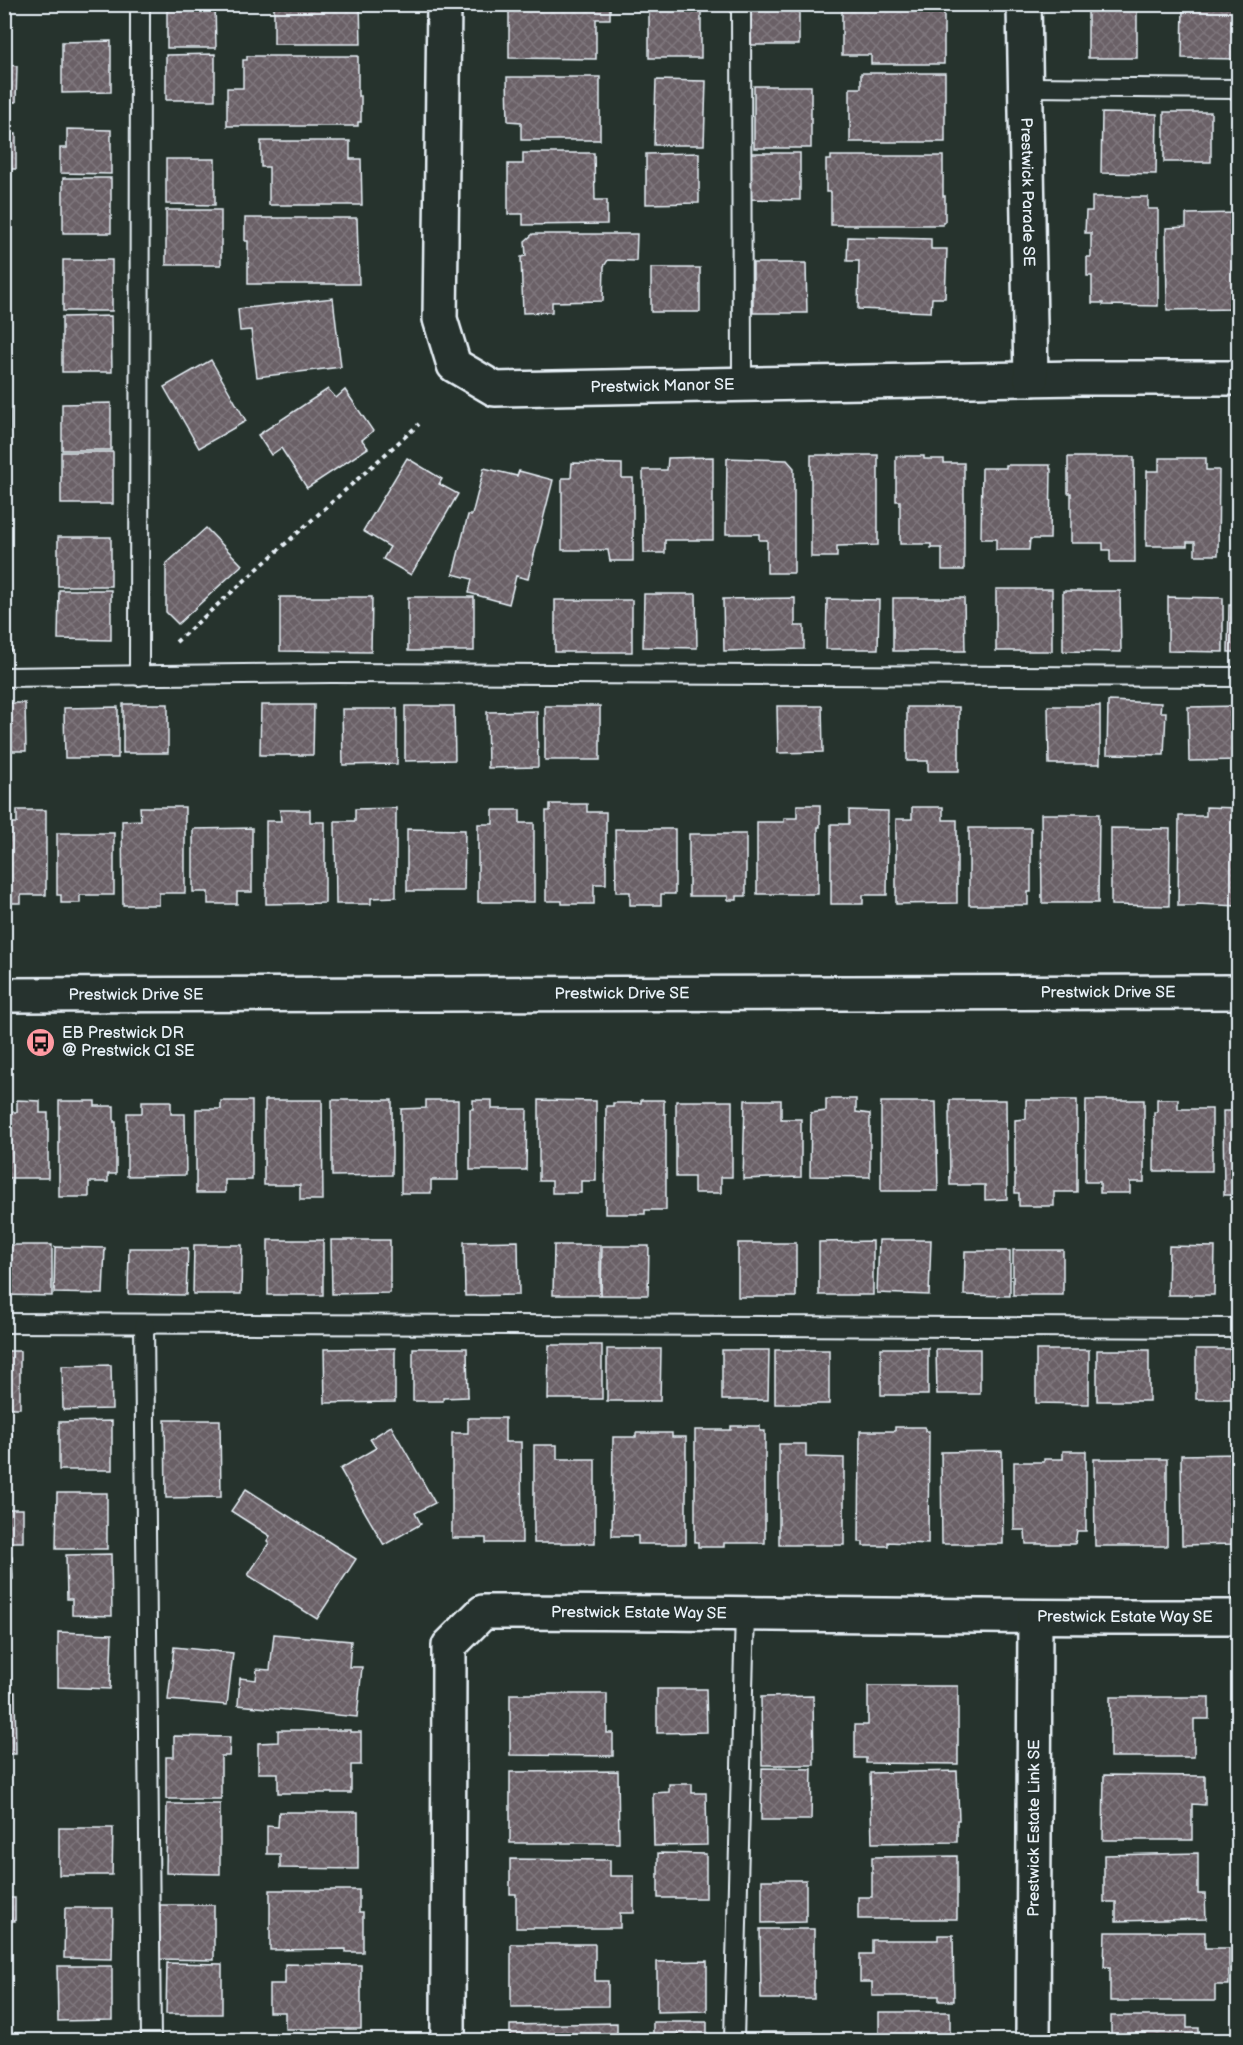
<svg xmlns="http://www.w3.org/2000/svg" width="1243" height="2045" font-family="'Balsamiq Sans',sans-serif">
  <defs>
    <pattern id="building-cross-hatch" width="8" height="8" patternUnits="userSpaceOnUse" patternTransform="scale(1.5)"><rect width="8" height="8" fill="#6a6066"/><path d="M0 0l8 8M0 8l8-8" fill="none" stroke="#7f777d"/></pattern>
  </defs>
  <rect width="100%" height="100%" fill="#26332d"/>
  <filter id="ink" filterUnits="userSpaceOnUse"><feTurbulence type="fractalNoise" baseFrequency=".0167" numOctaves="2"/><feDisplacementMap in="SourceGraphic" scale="12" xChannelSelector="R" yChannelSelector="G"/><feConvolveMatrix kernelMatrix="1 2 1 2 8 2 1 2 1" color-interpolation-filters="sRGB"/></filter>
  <g filter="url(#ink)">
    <g fill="url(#building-cross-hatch)" stroke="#e8f1f8" stroke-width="1.5">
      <polygon points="167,4 215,4 216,48 167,48"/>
      <polygon points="274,4 360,4 361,44 274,44"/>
      <polygon points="509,4 610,4 610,19 596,19 596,59 509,58"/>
      <polygon points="654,4 697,4 697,7 701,7 701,58 649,58 649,7 654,7"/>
      <rect x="751" y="4" width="48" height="41"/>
      <polygon points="842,4 944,4 944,64 871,64 871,55 842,55"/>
      <rect x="1088" y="5" width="49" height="53"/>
      <polygon points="1183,6 1238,6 1237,59 1182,58"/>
      <polygon points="111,41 111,92 62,93 62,42"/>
      <polygon points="4,45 9,45 9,65 17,66 16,102 9,102 9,107 4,107"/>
      <polygon points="215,54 215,100 166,100 166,55"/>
      <polygon points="247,56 358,56 358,96 361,96 361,122 358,122 358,126 227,126 227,88 243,88 243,60 247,60"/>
      <polygon points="861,73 945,73 945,142 850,142 850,88 861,88"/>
      <polygon points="507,77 600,77 600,140 521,140 521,122 508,121"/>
      <polygon points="656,80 706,81 704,145 654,145"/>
      <rect x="754" y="86" width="57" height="62"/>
      <rect x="1164" y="112" width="47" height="50"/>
      <polygon points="1102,113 1157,114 1156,174 1101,173"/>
      <polygon points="4,115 7,115 7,134 16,134 16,169 8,169 8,173 4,173"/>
      <polygon points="67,129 111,130 111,174 60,173 60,148 67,148"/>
      <polygon points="261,141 350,141 350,159 361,159 362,205 269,205 269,167 261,167"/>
      <polygon points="523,153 594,153 595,200 607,200 607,224 523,225 523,214 508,214 508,164 523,164"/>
      <polygon points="699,153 699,203 646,204 646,154"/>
      <polygon points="750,153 800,153 800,200 749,199"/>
      <polygon points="831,156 943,156 943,196 945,196 945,222 943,222 943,225 831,225 831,192 826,192 826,160 831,160"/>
      <polygon points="166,159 215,159 215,205 166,204"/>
      <rect x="63" y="178" width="48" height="55"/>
      <rect x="4" y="197" width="5" height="29"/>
      <polygon points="1092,197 1148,197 1148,209 1158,209 1158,306 1103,305 1103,303 1092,303 1092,276 1087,276 1087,257 1091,257 1091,233 1085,233 1086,211 1092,211"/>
      <rect x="166" y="210" width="55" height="55"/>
      <polygon points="1237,213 1237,309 1167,310 1166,228 1186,227 1186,214"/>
      <polygon points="245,218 357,218 359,284 248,284 248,241 245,241"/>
      <polygon points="533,234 637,234 636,261 608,260 604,266 603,301 552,302 552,312 523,313 521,257 526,256 525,241"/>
      <polygon points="848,237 931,239 931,249 947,249 945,298 932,298 931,312 858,309 859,261 847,261"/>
      <rect x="63" y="260" width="49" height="51"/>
      <polygon points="753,263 806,263 807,313 753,313"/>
      <rect x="651" y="268" width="49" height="44"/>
      <polygon points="333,298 341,367 257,377 251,330 240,331 238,309"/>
      <polygon points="111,316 112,372 62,372 62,317"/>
      <rect x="4" y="339" width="5" height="27"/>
      <polygon points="211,360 246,421 199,448 164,387"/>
      <polygon points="328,389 336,398 345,390 373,431 362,440 368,448 307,488 281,448 271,455 258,435"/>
      <polygon points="111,403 111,450 62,450 62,404"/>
      <rect x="4" y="408" width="6" height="38"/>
      <rect x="61" y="452" width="52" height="52"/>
      <polygon points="811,455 878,455 878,545 837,546 837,557 811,557"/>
      <polygon points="896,456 924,456 924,459 944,459 944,463 964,463 964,570 942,570 942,548 931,548 931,544 900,544 900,501 896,501"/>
      <polygon points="713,457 713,540 665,540 665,553 644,553 643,470 667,470 668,458"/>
      <polygon points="1068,457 1134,457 1135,562 1110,562 1110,550 1103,550 1103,543 1071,543 1071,493 1068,493"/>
      <rect x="1236" y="457" width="2" height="77"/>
      <polygon points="407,458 442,479 439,484 458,494 411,575 383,559 390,547 363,531"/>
      <polygon points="727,458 787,460 794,468 794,573 767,573 767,540 759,540 759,534 726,534"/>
      <polygon points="1159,458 1206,458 1206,470 1219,470 1218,555 1195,555 1195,542 1187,542 1187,546 1146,546 1147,471 1159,471"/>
      <polygon points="572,463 622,464 622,478 633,478 633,561 610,561 608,550 562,550 562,478 571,478"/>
      <polygon points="1006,465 1050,465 1050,469 1051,469 1050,539 1030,539 1029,550 996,550 996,539 981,539 982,468 1006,468"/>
      <polygon points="484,468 517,476 519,471 553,480 528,579 516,576 509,604 469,593 472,579 453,574 468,515 472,515"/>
      <polygon points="206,528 242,565 178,624 166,612 166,564"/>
      <rect x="58" y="537" width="53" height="49"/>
      <rect x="4" y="540" width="5" height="28"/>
      <rect x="996" y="589" width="56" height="62"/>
      <polygon points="59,590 111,590 111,640 58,639"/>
      <polygon points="1063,591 1120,591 1121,652 1063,651"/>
      <polygon points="644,594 696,594 697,648 643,647"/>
      <polygon points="280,597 372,597 371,652 280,651"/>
      <rect x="408" y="597" width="66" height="54"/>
      <polygon points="1168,597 1223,598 1223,652 1168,651"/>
      <polygon points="795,598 795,626 804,626 804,649 724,651 723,599"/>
      <polygon points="893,598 964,598 965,651 893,651"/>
      <polygon points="827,599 879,600 878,649 826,649"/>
      <rect x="555" y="600" width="77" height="52"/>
      <polygon points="1229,605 1238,605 1238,652 1228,652"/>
      <polygon points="4,614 10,614 11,651 4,651"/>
      <polygon points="1108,701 1161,703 1160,712 1166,712 1164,755 1107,754"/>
      <polygon points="4,703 25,703 26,751 4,751"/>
      <rect x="123" y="704" width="45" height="49"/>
      <polygon points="261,705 314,705 313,755 260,755"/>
      <polygon points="405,706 454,706 455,760 405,761"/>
      <rect x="545" y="706" width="55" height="54"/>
      <polygon points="777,706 822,706 823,752 778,753"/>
      <polygon points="1048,706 1100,706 1100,764 1049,764"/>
      <polygon points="1238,706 1238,760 1189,761 1188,707"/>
      <polygon points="118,707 118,758 65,758 64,708"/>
      <polygon points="907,707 959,707 959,771 928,771 928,761 907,761"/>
      <polygon points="342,709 397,709 397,764 343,765"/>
      <polygon points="537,711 538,767 488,768 487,712"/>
      <polygon points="550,804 587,804 587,812 606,812 606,884 594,884 594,904 562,904 562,901 546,901 546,811 550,811"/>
      <polygon points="797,805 820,805 820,827 818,827 818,894 757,894 757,822 784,822 784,818 797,818"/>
      <polygon points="140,807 185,807 185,893 159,893 159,905 123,905 122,821 141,820"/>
      <polygon points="912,807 943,807 943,820 957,820 957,903 896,904 896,819 912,819"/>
      <polygon points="1206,807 1238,808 1238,906 1197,904 1196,906 1178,906 1179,816 1206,816"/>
      <polygon points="396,808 396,897 371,898 371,904 336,904 335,821 355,821 355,809"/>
      <polygon points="17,810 46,810 46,895 21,895 21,903 4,903 4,823 17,823"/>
      <polygon points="280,810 310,810 310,822 325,822 325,903 266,904 266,821 281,821"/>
      <polygon points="493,810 520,810 520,823 534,823 534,902 478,902 478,824 493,824"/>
      <polygon points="849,810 888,811 887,895 863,895 863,904 831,904 831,824 849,824"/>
      <polygon points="1041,814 1099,814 1098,903 1042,903"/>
      <polygon points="252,828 252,892 237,892 237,904 208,904 208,892 193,892 193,829"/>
      <polygon points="969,828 1031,828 1031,892 1028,892 1028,905 969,905"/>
      <polygon points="1111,828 1170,829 1169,906 1111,905"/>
      <polygon points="407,829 465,830 464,891 407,891"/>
      <polygon points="615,829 675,829 675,894 661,894 661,905 630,905 630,892 616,892"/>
      <polygon points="57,833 114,833 114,895 80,895 80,903 61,903 61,895 57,895"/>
      <polygon points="689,834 746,834 746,896 737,896 737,900 728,900 728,896 689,896"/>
      <polygon points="826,1099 856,1099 856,1112 870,1114 870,1177 810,1176 811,1113 826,1111"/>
      <polygon points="1157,1099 1178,1099 1178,1109 1212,1109 1212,1171 1154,1171 1154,1112 1157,1112"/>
      <polygon points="17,1100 40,1101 40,1113 48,1113 48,1178 4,1178 4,1112 17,1112"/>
      <polygon points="265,1100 322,1100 323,1200 300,1200 300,1185 264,1185 264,1111 265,1111"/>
      <polygon points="332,1100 392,1100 392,1175 332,1176"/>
      <polygon points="426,1100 458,1100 458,1180 431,1180 431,1193 401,1193 401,1109 426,1108"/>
      <polygon points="473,1100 492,1100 492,1109 527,1109 526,1170 470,1170 470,1109 473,1109"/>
      <polygon points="539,1100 596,1101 596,1181 581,1181 581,1193 552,1193 552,1181 539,1181"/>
      <polygon points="641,1100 664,1100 664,1114 666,1114 666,1210 645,1210 645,1214 605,1214 606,1106 613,1106 613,1103 641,1103"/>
      <polygon points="745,1100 781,1100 781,1119 801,1119 801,1177 743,1179"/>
      <polygon points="950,1100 1006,1100 1007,1199 985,1200 985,1185 950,1185 949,1112 950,1112"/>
      <polygon points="1026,1100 1077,1100 1077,1192 1054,1192 1054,1206 1019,1206 1019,1193 1015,1193 1015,1120 1026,1119"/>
      <polygon points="1086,1100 1144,1100 1144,1182 1130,1182 1130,1193 1100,1193 1100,1182 1085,1182"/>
      <polygon points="59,1101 95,1101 95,1106 114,1106 114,1122 116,1122 116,1174 108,1174 108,1182 89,1182 89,1197 59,1197"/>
      <polygon points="142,1101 171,1101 171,1114 185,1114 186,1175 127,1176 127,1113 142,1113"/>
      <polygon points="221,1101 252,1101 252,1180 225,1180 225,1193 196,1193 196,1109 221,1109"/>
      <polygon points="676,1101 732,1101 732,1177 721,1177 721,1193 694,1193 694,1177 676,1177"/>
      <polygon points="881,1102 936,1102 938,1191 881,1191"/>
      <polygon points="1223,1111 1238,1111 1238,1195 1224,1195"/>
      <rect x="268" y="1240" width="55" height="55"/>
      <polygon points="331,1240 390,1240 390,1293 332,1294"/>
      <polygon points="879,1240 931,1240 929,1295 877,1293"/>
      <polygon points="518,1241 519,1295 465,1296 464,1242"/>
      <polygon points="873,1241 873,1295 819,1295 819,1242"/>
      <rect x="738" y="1243" width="58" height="54"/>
      <polygon points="4,1245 52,1245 52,1296 4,1295"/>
      <polygon points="194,1245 242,1245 241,1294 193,1294"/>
      <polygon points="554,1245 600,1245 600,1295 553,1295"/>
      <polygon points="602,1246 649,1246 648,1295 601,1295"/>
      <polygon points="1169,1246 1215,1247 1214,1295 1168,1295"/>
      <polygon points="55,1247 105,1248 103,1294 54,1293"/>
      <polygon points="129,1248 188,1248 186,1295 128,1294"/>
      <rect x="1013" y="1250" width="50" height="45"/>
      <polygon points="965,1251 1010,1251 1010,1296 964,1295"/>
      <polygon points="549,1345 602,1345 602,1399 548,1399"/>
      <polygon points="395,1348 395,1402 325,1403 324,1349"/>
      <polygon points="413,1348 467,1348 468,1397 443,1398 443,1401 413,1401"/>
      <rect x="881" y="1348" width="47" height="47"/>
      <polygon points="607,1349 661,1349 660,1401 607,1401"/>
      <polygon points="936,1349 980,1349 980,1394 937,1394"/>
      <rect x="1196" y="1349" width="42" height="50"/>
      <polygon points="722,1350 769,1350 768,1400 722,1400"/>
      <rect x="775" y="1350" width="54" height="54"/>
      <polygon points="1036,1350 1089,1350 1089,1404 1036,1403"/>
      <rect x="1097" y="1350" width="52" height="51"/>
      <rect x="4" y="1351" width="16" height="57"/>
      <polygon points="111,1365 112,1409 63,1410 62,1366"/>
      <polygon points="468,1418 505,1418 505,1442 521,1442 522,1543 486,1543 486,1538 452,1538 452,1433 468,1433"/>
      <polygon points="165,1420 220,1420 221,1497 166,1498"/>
      <polygon points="112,1421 112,1470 59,1470 59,1422"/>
      <polygon points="391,1426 435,1503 415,1513 421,1524 384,1545 340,1469 376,1448 370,1439"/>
      <polygon points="731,1426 760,1426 760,1431 765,1431 765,1543 724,1543 724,1547 698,1547 698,1542 695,1542 695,1430 731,1430"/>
      <polygon points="895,1427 925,1427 925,1431 929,1431 928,1544 888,1542 888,1546 863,1546 863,1542 859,1542 860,1431 895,1431"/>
      <rect x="4" y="1433" width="8" height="31"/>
      <polygon points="636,1433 672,1433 672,1437 686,1437 686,1544 638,1544 638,1536 612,1536 613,1437 636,1437"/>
      <polygon points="779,1444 806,1444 806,1457 844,1458 844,1545 779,1545"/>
      <polygon points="534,1445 557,1445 557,1459 595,1459 595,1543 534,1543"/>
      <polygon points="1002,1451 1003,1544 942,1544 941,1452"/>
      <polygon points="1063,1451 1086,1451 1086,1531 1077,1531 1075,1544 1026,1544 1025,1530 1014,1530 1014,1462 1044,1462 1044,1459 1063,1459"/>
      <polygon points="1237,1454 1237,1544 1182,1545 1181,1455"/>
      <polygon points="1094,1459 1167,1459 1167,1546 1095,1546"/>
      <polygon points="4,1488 9,1488 9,1509 23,1509 23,1542 8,1542 8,1547 4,1547"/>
      <polygon points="246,1489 356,1559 317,1619 248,1575 269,1543 267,1541 270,1536 231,1511"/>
      <polygon points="57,1493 107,1493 107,1549 56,1549"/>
      <polygon points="111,1554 112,1616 72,1615 72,1599 67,1599 66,1555"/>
      <polygon points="4,1557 12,1557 13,1579 4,1579"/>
      <polygon points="58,1632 112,1634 110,1689 58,1687"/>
      <polygon points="274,1634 351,1641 349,1667 362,1667 357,1717 238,1705 240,1678 256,1680 257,1669 270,1670"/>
      <polygon points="174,1647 233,1653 227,1705 168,1700"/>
      <polygon points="868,1686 958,1686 958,1764 866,1763 866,1758 855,1758 855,1725 868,1725"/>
      <polygon points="657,1689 706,1689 707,1732 657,1733"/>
      <polygon points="4,1692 15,1692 16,1754 4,1754"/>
      <polygon points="510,1694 607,1694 607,1733 613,1733 613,1756 510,1755"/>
      <polygon points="813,1696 814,1765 762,1765 761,1697"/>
      <polygon points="1110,1697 1209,1697 1209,1719 1194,1719 1194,1757 1110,1757"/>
      <polygon points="278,1730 350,1730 350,1732 361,1732 361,1765 351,1765 351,1793 278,1793 278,1773 258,1773 258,1743 278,1742"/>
      <polygon points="174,1736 230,1737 229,1756 221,1756 221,1799 166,1799 166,1757 174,1757"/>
      <polygon points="762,1768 812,1769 811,1820 761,1820"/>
      <polygon points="618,1771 619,1843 510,1843 510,1772"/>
      <polygon points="957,1771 959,1820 957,1820 957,1842 872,1843 870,1773"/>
      <polygon points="1104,1775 1205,1776 1205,1805 1192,1804 1192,1840 1103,1840"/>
      <rect x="4" y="1776" width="6" height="30"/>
      <polygon points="669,1784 692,1784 692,1793 706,1793 707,1845 654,1846 653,1793 669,1792"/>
      <polygon points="167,1804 220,1804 220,1874 166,1873"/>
      <polygon points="279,1812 358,1812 358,1869 280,1868 280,1854 267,1854 267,1826 278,1827"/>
      <polygon points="59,1828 113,1828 112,1875 59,1875"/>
      <polygon points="658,1853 706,1854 706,1898 658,1898"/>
      <polygon points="1198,1853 1198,1894 1205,1894 1206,1919 1116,1921 1116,1902 1104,1902 1104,1855"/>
      <polygon points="957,1856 957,1919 858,1919 858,1897 872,1897 872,1857"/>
      <polygon points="510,1859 610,1860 610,1876 634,1876 634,1913 620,1913 620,1928 516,1928 516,1894 510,1894"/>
      <polygon points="762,1880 806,1880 806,1922 762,1923"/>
      <polygon points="270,1890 359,1890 359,1912 363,1912 363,1952 346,1952 346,1949 270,1950"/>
      <rect x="4" y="1898" width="11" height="23"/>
      <polygon points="160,1905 214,1905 214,1960 159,1959"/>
      <polygon points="65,1908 113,1908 112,1959 64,1958"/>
      <polygon points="760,1929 814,1929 814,1999 761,1999"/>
      <polygon points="1105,1932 1205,1932 1205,1948 1229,1948 1229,1985 1215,1985 1215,2001 1110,2001 1110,1967 1104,1967"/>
      <polygon points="938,1935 953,1935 954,2001 939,2001 939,1996 872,1996 872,1982 860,1982 860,1954 872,1954 872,1940 938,1940"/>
      <polygon points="511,1944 595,1944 595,1981 608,1981 608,2006 511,2007"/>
      <polygon points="707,1961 707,2011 657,2012 657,1962"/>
      <polygon points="167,1963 222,1964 222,2014 166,2014"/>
      <polygon points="285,1964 361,1965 361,2029 285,2029 285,2012 269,2012 269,1984 285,1984"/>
      <polygon points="57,1966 112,1966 112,2020 58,2021"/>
      <rect x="879" y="2012" width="71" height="28"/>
      <polygon points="1111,2016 1187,2016 1187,2028 1199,2028 1199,2040 1105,2040 1105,2038 1111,2038"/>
      <rect x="653" y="2022" width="54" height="18"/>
      <polygon points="617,2023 617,2040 510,2040 510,2025"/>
      <rect x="761" y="2032" width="52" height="8"/>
      <rect x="4" y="2033" width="18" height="7"/>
      <polygon points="67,2039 110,2040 67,2040"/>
      <rect x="166" y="2039" width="54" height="1"/>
    </g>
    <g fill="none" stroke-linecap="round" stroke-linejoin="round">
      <defs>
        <g id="service">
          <polyline points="741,4 742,385"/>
          <polyline points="1027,87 1238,89"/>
          <polyline points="139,676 140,4"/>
          <polyline points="4,677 331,673 1238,677"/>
          <polyline points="4,1323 1238,1328"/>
          <polyline points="144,1324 151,2040"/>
          <polyline points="734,2040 745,1612"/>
        </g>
        <g id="minor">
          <path id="s1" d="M 444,4 L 440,319 L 454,365 L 495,389 L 1079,378 L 1238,378"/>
          <path id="s2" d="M 1024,4 L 1031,379"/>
          <path id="s3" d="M 4,995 L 1238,992"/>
          <path id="s4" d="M 448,2040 L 449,1646 L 483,1612 C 735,1612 986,1618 1238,1617"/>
          <path id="s5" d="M 1033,2040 L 1035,1617"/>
        </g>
      </defs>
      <use href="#service" stroke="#e8f1f8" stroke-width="22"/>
      <use href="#minor" stroke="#e8f1f8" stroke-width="38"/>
      <polyline stroke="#e8f1f8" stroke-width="4" stroke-dasharray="4.5 4.5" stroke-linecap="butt" points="176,642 419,424"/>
      <use href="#service" stroke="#26332d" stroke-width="18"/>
      <use href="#minor" stroke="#26332d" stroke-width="33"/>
    </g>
  </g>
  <defs>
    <symbol id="bus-disc" viewBox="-11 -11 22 22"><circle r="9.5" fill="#ff9aa2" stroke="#26332d"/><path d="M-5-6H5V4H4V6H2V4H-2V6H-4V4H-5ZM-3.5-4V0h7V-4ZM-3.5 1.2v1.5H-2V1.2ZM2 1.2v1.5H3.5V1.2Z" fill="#111"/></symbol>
  </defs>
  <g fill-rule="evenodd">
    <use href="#bus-disc" x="24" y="1026" width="33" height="33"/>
  </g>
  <g text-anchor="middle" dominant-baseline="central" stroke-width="6" stroke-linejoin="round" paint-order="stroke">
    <g font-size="16" fill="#e8f1f8" stroke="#26332d">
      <text stroke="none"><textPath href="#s2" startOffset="188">Prestwick Parade SE</textPath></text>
      <text stroke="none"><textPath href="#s1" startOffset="578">Prestwick Manor SE</textPath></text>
      <text stroke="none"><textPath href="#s3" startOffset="1104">Prestwick Drive SE</textPath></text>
      <text stroke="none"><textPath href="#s3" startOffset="132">Prestwick Drive SE</textPath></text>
      <text stroke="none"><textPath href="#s3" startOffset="618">Prestwick Drive SE</textPath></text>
      <text stroke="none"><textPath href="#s4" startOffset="598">Prestwick Estate Way SE</textPath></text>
      <text stroke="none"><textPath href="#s4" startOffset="1084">Prestwick Estate Way SE</textPath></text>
      <text stroke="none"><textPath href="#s5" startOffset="212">Prestwick Estate Link SE</textPath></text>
    </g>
    <g font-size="16" fill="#e8f1f8" stroke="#26332d" text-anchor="start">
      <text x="62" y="1033">EB Prestwick DR<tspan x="62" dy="18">@ Prestwick CI SE</tspan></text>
    </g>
  </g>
  <rect width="1243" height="2045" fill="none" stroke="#26332d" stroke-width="24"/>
  <rect x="12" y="12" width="1219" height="2021" fill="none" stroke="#e8f1f8" stroke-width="2" filter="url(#ink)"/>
</svg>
